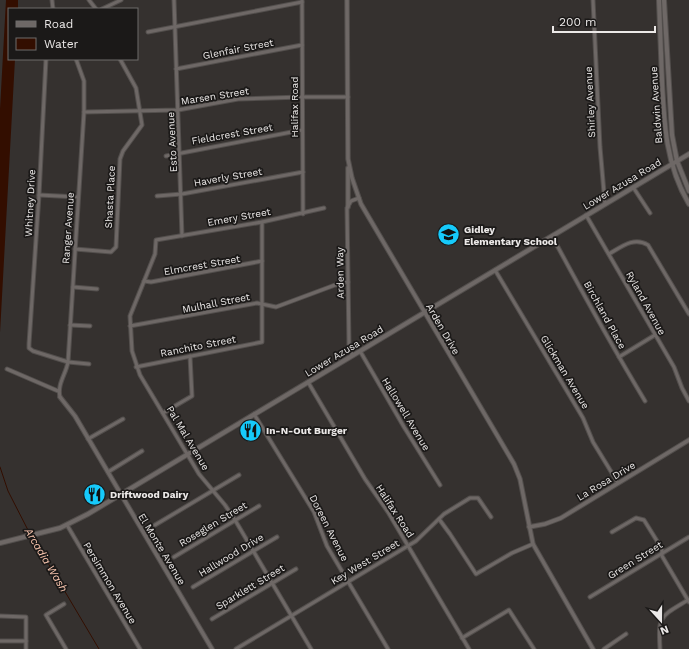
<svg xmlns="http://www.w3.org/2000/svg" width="689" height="649" font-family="'Work Sans',sans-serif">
  <rect width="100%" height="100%" fill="#35312f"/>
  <polygon fill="#330e00" points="6,0 18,0 18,9 9,9 9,59 15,59 0,333 0,109"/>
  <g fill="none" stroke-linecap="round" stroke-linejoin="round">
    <g stroke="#330e00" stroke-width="1">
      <polyline points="0,467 8,491 30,534"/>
      <polyline points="32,536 99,649"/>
    </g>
    <defs>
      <g id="minor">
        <polyline points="52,0 53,9"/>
        <polyline points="89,0 96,9"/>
        <polyline points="174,0 182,236"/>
        <polyline points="302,0 303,214"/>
        <polyline points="593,0 600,147 605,204"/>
        <polyline points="102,9 121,0"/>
        <polyline points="148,32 302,2"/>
        <polyline points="46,59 39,195 29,344 29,348 33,351 68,362 89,364"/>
        <polyline points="176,69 302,45"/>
        <polyline points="84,112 178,110 238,99 302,97 348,97"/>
        <polyline points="166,156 302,130"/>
        <polyline points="633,187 650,213"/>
        <polyline points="39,195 78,197"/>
        <polyline points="157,196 182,194 303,172"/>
        <polyline points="586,215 674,367 682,388 689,401"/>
        <path d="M 552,236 C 582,292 612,346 645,401"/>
        <polyline points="75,249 111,252 116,247 120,159 123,151 142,125 136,88 120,59"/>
        <path d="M 609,254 C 621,247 634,236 648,245 L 689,314"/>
        <polyline points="495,270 583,418 593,442 618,483"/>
        <polyline points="144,281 151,282 262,261"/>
        <polyline points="73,287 97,289"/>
        <polyline points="70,325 90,326"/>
        <polyline points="130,326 257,303 276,307 335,285 348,282"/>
        <polyline points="360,351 404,427 440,485"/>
        <polyline points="352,355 349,345 347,208 351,201 359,198"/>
        <polyline points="619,357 655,335"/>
        <polyline points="136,367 262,342 262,222"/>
        <polyline points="7,369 58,391"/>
        <polyline points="308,382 365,479 388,512 469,649"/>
        <path d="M 60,397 C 57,384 66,374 68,362 L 84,112 L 84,81 L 76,59"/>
        <polyline points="163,413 192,396 190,356"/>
        <polyline points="254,414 314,512 327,546 388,649"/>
        <polyline points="88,439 123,419"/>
        <polyline points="108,472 142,451"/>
        <polyline points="439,519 450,534 476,574 512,553 533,544"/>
        <polyline points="67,525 140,649"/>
        <polyline points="155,525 239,475"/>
        <polyline points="612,532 636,518 644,520 662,549 662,556 689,602"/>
        <polyline points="174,557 259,506"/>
        <polyline points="193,587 277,537"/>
        <polyline points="590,597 689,537"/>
        <polyline points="64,604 46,615 66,649"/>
        <polyline points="0,616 26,617 26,649"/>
        <polyline points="212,619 296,569"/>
        <polyline points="462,638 509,610 534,649"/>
        <polyline points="0,641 26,641"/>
        <polyline points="236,649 416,541 444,514 470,498 478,498 491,517"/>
        <polyline points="311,649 235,520 225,505 199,474 140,375 132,351 130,316 155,254 156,240 262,222 324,208"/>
        <polyline points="604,649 626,634"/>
        <path d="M 660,649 C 658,615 660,617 688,600"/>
      </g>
      <g id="tertiary">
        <polyline points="347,0 348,159 352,178 361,204 514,464 520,479 533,544 593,649"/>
        <polyline points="348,207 348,168"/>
        <polyline points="60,397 75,416 212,649"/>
        <polyline points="529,527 545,524 561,518 689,440"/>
      </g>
      <g id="secondary">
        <path d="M 659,0 C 660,27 661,53 662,80 C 664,124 666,165 689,204"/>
        <polyline points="664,0 672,135 677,161 689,191"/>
        <polyline points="0,543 60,528 88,514 689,154"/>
      </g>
    </defs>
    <use href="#minor" stroke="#534f4d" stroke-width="5"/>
    <use href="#tertiary" stroke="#534f4d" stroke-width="5.5"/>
    <use href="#secondary" stroke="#534f4d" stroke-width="6"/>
    <use href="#minor" stroke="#6e6866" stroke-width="3"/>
    <use href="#tertiary" stroke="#6e6866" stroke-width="3.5"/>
    <use href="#secondary" stroke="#6e6866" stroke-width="4"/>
  </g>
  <defs>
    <symbol id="school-disc" viewBox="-11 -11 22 22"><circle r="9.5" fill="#16cafb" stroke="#1b1918"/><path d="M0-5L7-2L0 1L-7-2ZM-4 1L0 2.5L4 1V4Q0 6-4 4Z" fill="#111"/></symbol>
    <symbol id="restaurant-disc" viewBox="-11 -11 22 22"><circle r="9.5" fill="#16cafb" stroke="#1b1918"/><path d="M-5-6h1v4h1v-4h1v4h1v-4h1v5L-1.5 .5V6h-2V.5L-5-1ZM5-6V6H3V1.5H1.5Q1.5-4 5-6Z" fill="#111"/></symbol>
  </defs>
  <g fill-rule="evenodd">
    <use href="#school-disc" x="436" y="222" width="25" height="25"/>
    <use href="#restaurant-disc" x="238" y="418" width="25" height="25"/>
    <use href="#restaurant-disc" x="82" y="482" width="25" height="25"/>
  </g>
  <g text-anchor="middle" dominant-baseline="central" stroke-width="3.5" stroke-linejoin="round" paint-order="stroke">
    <g font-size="10" fill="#ece9e8" stroke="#1b1918">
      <text transform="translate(238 49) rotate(-11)">Glenfair Street</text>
      <text transform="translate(215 96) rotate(-9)">Marsen Street</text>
      <text transform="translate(590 102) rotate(-93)">Shirley Avenue</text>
      <text transform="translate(656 105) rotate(-94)">Baldwin Avenue</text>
      <text transform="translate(294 107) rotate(-90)">Halifax Road</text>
      <text transform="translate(232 134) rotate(-10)">Fieldcrest Street</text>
      <text transform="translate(172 142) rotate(-93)">Esto Avenue</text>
      <text transform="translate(228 177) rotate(-10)">Haverly Street</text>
      <text transform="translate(622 184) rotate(-31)">Lower Azusa Road</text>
      <text transform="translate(110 197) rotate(-87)">Shasta Place</text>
      <text transform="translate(30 203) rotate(-87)">Whitney Drive</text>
      <text transform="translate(239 217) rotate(-10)">Emery Street</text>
      <text transform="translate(68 228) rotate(-86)">Ranger Avenue</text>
      <text transform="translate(202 265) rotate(-10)">Elmcrest Street</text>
      <text transform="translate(340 273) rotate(-91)">Arden Way</text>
      <text transform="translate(216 303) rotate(-11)">Mulhall Street</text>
      <text transform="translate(646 303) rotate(61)">Ryland Avenue</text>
      <text transform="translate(605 315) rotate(61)">Birchland Place</text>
      <text transform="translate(443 329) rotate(60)">Arden Drive</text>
      <text transform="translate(198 346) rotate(-11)">Ranchito Street</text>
      <text transform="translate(344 351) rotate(-31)">Lower Azusa Road</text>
      <text transform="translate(565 372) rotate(59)">Glickman Avenue</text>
      <text transform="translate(406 414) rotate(59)">Hallowell Avenue</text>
      <text transform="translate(188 438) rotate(59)">Pal Mal Avenue</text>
      <text transform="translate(606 481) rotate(-31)">La Rosa Drive</text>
      <text transform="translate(395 511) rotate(57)">Halifax Road</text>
      <text transform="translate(213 524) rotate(-31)">Roseglen Street</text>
      <text transform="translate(329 528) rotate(63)">Doreen Avenue</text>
      <text transform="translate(162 549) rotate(59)">El Monte Avenue</text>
      <text transform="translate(231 555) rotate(-31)">Hallwood Drive</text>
      <text transform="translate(635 560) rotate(-32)">Green Street</text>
      <text transform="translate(365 562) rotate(-31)">Key West Street</text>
      <text transform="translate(110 583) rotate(59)">Persimmon Avenue</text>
      <text transform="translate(250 587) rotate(-31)">Sparklett Street</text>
    </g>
    <g font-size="10" font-weight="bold" fill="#ece9e8" stroke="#1b1918" text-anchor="start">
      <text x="464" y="229">Gidley<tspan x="464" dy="12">Elementary School</tspan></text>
      <text x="266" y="430">In-N-Out Burger</text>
      <text x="110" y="494">Driftwood Dairy</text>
    </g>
    <g font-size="11" font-style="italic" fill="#f9c5ae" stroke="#1b1918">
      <text transform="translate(46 560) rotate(59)">Arcadia Wash</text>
    </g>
  </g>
  <rect x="8" y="8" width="130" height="52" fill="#1b1918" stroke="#6f6c6b"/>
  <rect x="16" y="21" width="20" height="6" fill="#6e6866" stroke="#6f6c6b"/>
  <text x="44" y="28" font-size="12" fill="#ece9e8">Road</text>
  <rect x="16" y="38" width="20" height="12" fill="#330e00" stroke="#6f6c6b"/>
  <text x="44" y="48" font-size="12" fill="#ece9e8">Water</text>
  <g transform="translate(661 621) rotate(159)" stroke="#1b1918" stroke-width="3" paint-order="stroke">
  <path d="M0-3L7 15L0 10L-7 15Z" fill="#ece9e8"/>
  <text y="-6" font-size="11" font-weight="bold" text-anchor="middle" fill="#ece9e8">N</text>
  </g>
  <path d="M553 26v6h102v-6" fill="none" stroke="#ece9e8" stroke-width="2"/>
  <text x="559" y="26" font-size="12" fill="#ece9e8" stroke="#1b1918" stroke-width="3" paint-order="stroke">200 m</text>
</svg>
